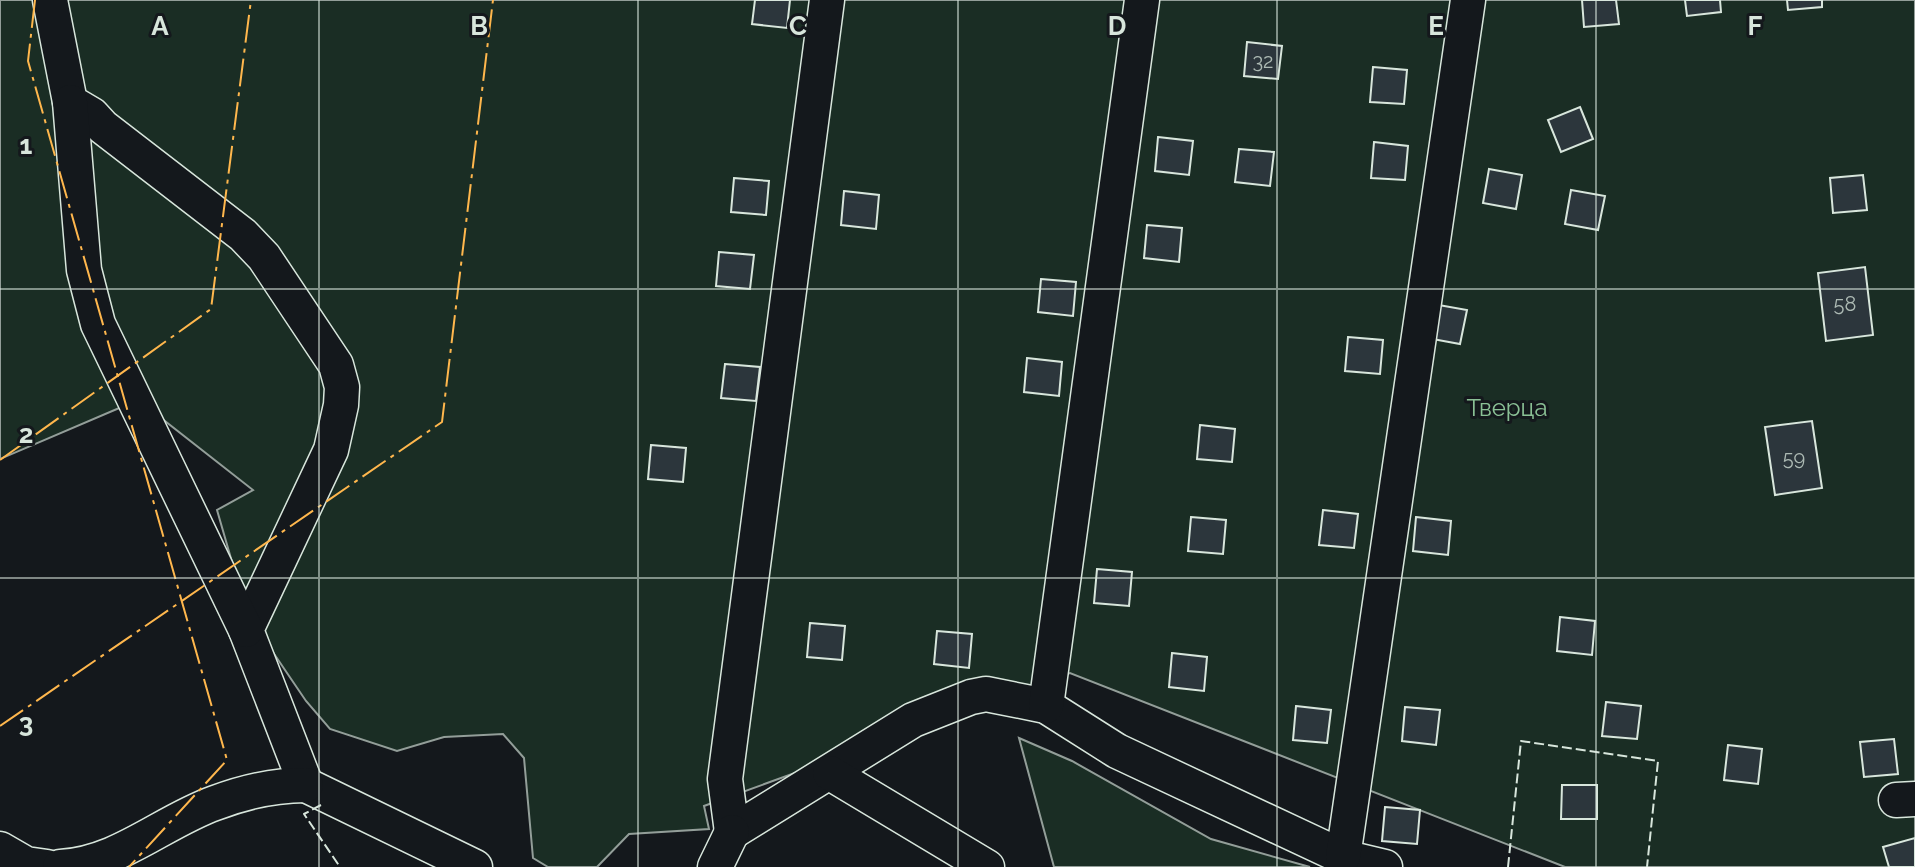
<svg xmlns="http://www.w3.org/2000/svg" width="1915" height="867" font-family="Raleway,sans-serif">
  <rect width="100%" height="100%" fill="#14181c"/>
  <g fill="#1a2d24" stroke="#939e99" stroke-width="2">
    <polygon points="0,0 1915,0 1915,867 1565,867 1070,673 704,806 709,829 629,834 597,867 548,867 533,858 524,758 503,734 444,737 397,751 330,729 306,701 247,614 217,510 253,490 138,400 0,459"/>
    <polygon points="1019,738 1072,761 1211,839 1310,867 1054,867"/>
  </g>
  <g fill="#2c363c" stroke="#d8e6dc" stroke-width="2">
    <polygon points="755,0 790,0 787,28 752,24"/>
    <polygon points="1582,0 1616,0 1619,24 1584,27"/>
    <polygon points="1685,0 1720,0 1721,12 1687,16"/>
    <polygon points="1787,0 1822,0 1822,7 1788,10"/>
    <polygon points="1247,42 1282,46 1278,79 1244,76"/>
    <polygon points="1373,67 1407,70 1404,104 1370,102"/>
    <polygon points="1580,107 1593,139 1561,152 1548,120"/>
    <polygon points="1158,137 1193,141 1189,175 1155,171"/>
    <polygon points="1374,142 1408,146 1405,180 1371,178"/>
    <polygon points="1239,149 1274,152 1270,186 1235,182"/>
    <polygon points="1489,169 1522,175 1516,209 1483,203"/>
    <polygon points="1863,175 1867,210 1833,213 1830,178"/>
    <polygon points="734,178 769,181 766,215 731,212"/>
    <polygon points="1571,190 1605,196 1598,230 1565,224"/>
    <polygon points="844,191 879,195 876,229 841,225"/>
    <polygon points="1147,225 1182,228 1179,262 1144,258"/>
    <polygon points="719,252 754,255 750,289 716,286"/>
    <polygon points="1865,267 1873,335 1826,341 1818,273"/>
    <polygon points="1041,279 1076,282 1073,316 1038,312"/>
    <polygon points="1433,304 1467,310 1460,344 1427,338"/>
    <polygon points="1348,337 1383,340 1380,374 1345,371"/>
    <polygon points="1027,358 1062,362 1059,396 1024,392"/>
    <polygon points="725,364 760,367 756,401 721,398"/>
    <polygon points="1812,421 1822,488 1775,495 1765,427"/>
    <polygon points="1200,425 1235,429 1232,462 1197,459"/>
    <polygon points="651,445 686,448 683,482 648,479"/>
    <polygon points="1323,510 1358,514 1354,548 1319,545"/>
    <polygon points="1191,517 1226,520 1223,554 1188,551"/>
    <polygon points="1416,517 1451,521 1448,555 1413,551"/>
    <polygon points="1097,569 1132,572 1129,606 1094,603"/>
    <polygon points="1560,617 1595,621 1592,655 1557,651"/>
    <polygon points="810,623 845,626 842,660 807,657"/>
    <polygon points="937,631 972,634 969,668 934,664"/>
    <polygon points="1172,653 1207,657 1204,691 1169,687"/>
    <polygon points="1606,702 1641,706 1637,739 1602,736"/>
    <polygon points="1296,706 1331,710 1327,743 1293,740"/>
    <polygon points="1405,707 1440,710 1436,745 1402,741"/>
    <polygon points="1894,739 1898,774 1864,777 1860,742"/>
    <polygon points="1728,745 1762,749 1758,784 1724,780"/>
    <polygon points="1562,785 1597,785 1597,819 1561,819"/>
    <polygon points="1385,807 1420,810 1417,844 1382,841"/>
    <polygon points="1915,838 1915,867 1889,867 1883,847"/>
  </g>
  <g fill="none" stroke-linecap="round" stroke-linejoin="round">
    <defs>
      <g id="minor">
        <polyline points="50,0 70,102 92,115 103,127 243,235 264,257 336,365 342,387 341,405 331,450 246,630 306,785 475,867"/>
        <polyline points="827,0 725,779 732,832 913,720 971,697 986,694 1046,706 1117,751 1343,857 1385,867"/>
        <polyline points="70,102 84,270 98,324 246,630"/>
        <polyline points="1046,706 1142,0"/>
        <polyline points="830,773 987,867"/>
        <polyline points="1896,800 1915,799"/>
        <polyline points="0,849 26,864 47,867"/>
        <polyline points="1343,857 1468,0"/>
        <path d="M 60,867 C 119,864 162,822 215,803 C 244,792 276,785 306,785"/>
        <polyline points="715,867 732,832"/>
      </g>
    </defs>
    <use href="#minor" stroke="#d8e6dc" stroke-width="37"/>
    <use href="#minor" stroke="#14181c" stroke-width="34"/>
    <g stroke="#d8e6dc" stroke-width="2" stroke-dasharray="10 4" stroke-linecap="butt">
      <polyline points="321,805 304,814 340,867"/>
      <polyline points="1508,867 1521,741 1658,761 1647,867"/>
    </g>
    <g stroke="#ffb74d" stroke-width="2" stroke-dasharray="28 6 4 6" stroke-linecap="butt">
      <polyline points="35,0 28,61 227,760 129,867"/>
      <polyline points="0,460 211,309 251,0"/>
      <polyline points="0,726 442,422 493,0"/>
    </g>
  </g>
  <path fill="none" stroke="#d8e6dc" stroke-width="2" stroke-opacity="0.55" d="M 319,0 L 319,867M 638,0 L 638,867M 958,0 L 958,867M 1277,0 L 1277,867M 1596,0 L 1596,867M 0,289 L 1915,289M 0,578 L 1915,578"/>
  <g text-anchor="middle" dominant-baseline="central" stroke-width="6" stroke-linejoin="round" paint-order="stroke">
    <g font-size="20" fill="#adbab4">
      <text x="1263" y="61">32</text>
      <text x="1845" y="304">58</text>
      <text x="1794" y="458">59</text>
    </g>
    <g font-size="24" fill="#8ac095" stroke="#14181c">
      <text x="1507" y="407">Тверца</text>
    </g>
  </g>
  <g font-size="26" text-anchor="middle" font-weight="bold" fill="#d8e6dc" stroke="#14181c" stroke-width="6" stroke-linejoin="round" paint-order="stroke">
    <text x="160" y="35">A</text>
    <text x="479" y="35">B</text>
    <text x="798" y="35">C</text>
    <text x="1117" y="35">D</text>
    <text x="1436" y="35">E</text>
    <text x="1755" y="35">F</text>
    <text x="26" y="154">1</text>
    <text x="26" y="443">2</text>
    <text x="26" y="732">3</text>
  </g>
</svg>
